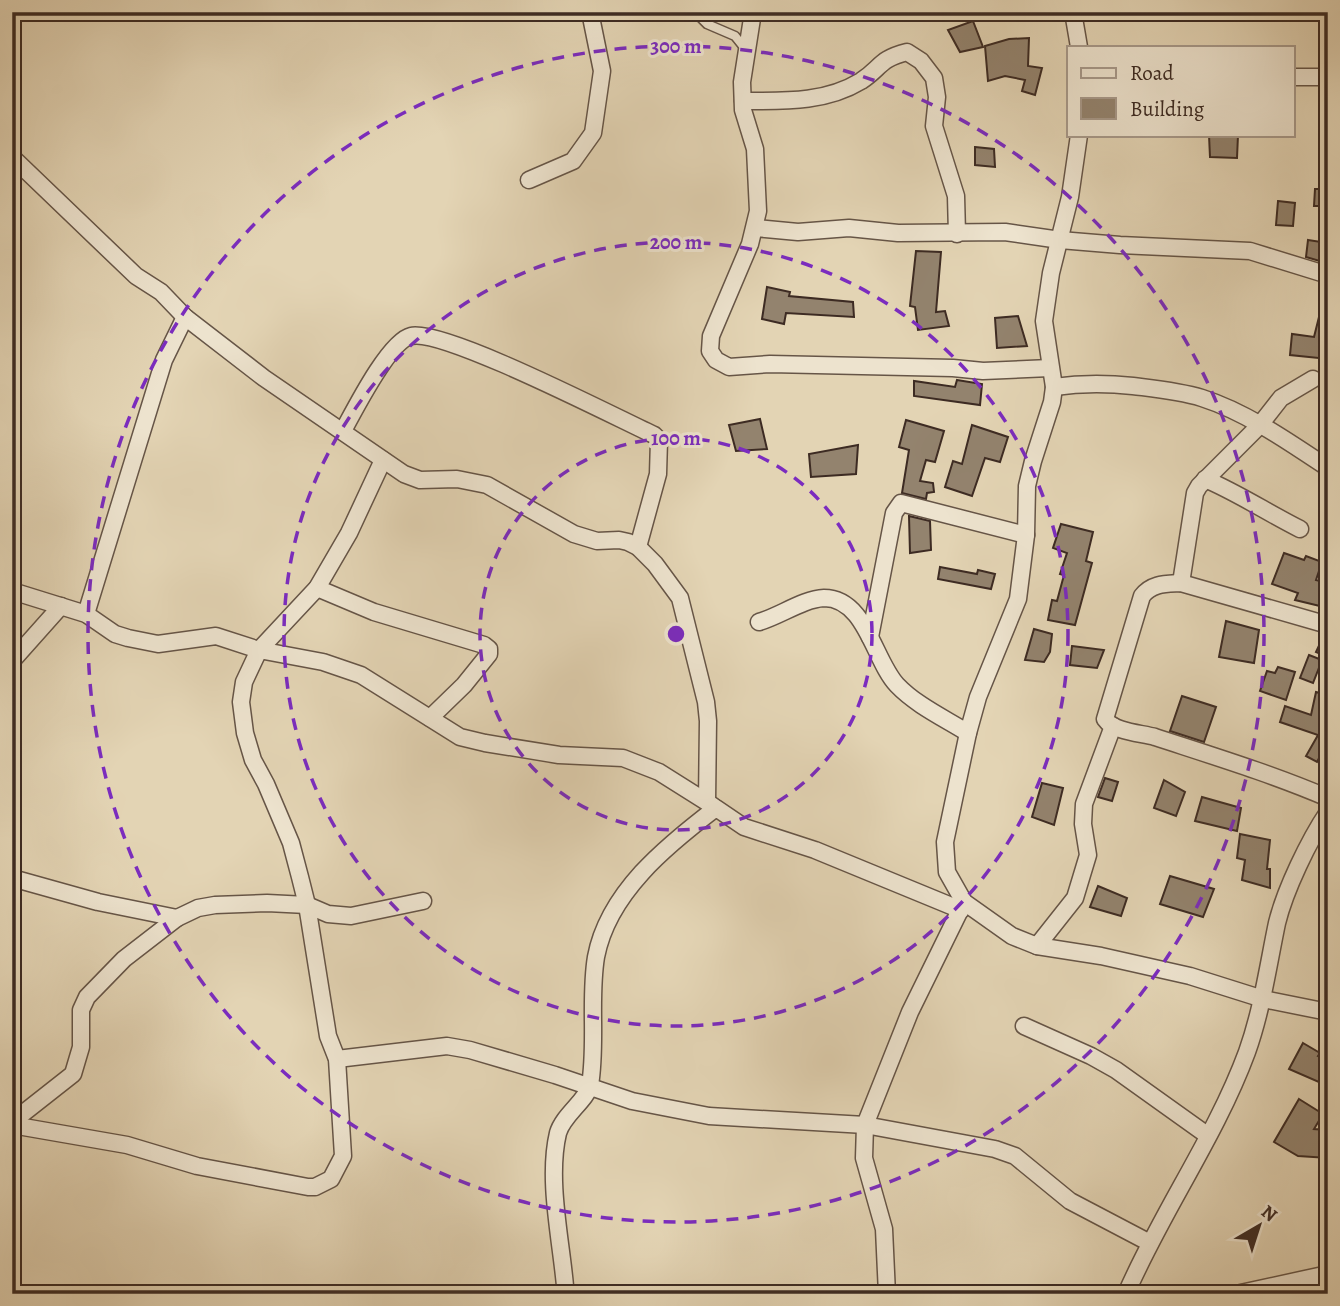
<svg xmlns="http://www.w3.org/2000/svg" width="1340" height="1306" font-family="Alegreya,serif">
  <rect width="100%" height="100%" fill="#e3d4b4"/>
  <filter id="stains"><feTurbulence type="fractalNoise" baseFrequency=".00286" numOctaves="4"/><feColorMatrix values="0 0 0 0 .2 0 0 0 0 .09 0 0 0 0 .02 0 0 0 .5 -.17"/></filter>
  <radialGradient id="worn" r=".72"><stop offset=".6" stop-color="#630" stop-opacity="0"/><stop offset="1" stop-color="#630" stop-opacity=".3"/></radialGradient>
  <g fill="#93836e" stroke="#3d2b23" stroke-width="2">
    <polygon points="973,21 983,47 960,52 948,30"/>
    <polygon points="1029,38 1028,66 1042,68 1035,95 1022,91 1025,80 1005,76 988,81 985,46 1009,39"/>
    <polygon points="1209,135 1238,135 1237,158 1210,157"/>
    <polygon points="975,147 994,149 995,167 975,165"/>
    <polygon points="1315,189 1328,189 1328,206 1314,206"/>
    <polygon points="1278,201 1295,203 1293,226 1276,225"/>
    <polygon points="1308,240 1328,243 1328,260 1323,260 1323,262 1306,257"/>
    <polygon points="916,251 941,252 936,312 945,311 949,326 918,330 915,307 910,306"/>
    <polygon points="767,287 790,292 789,296 853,302 854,317 786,313 784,324 762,319"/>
    <polygon points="1324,297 1328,297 1328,359 1290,355 1292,334 1314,337"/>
    <polygon points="1018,316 1027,346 997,348 995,318"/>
    <polygon points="957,380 982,384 980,405 914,396 914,381 955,387"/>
    <polygon points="760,419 767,449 736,451 729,425"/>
    <polygon points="906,420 944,431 935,462 926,460 920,481 933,483 934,492 927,493 926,499 902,493 909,450 899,447"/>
    <polygon points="972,425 1008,437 1000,462 985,458 972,496 945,487 953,461 962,464"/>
    <polygon points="858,445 856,474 811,477 809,454"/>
    <polygon points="909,516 930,521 931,550 910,553"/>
    <polygon points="1061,524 1093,532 1086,561 1092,563 1075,625 1048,620 1052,600 1057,601 1064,575 1060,574 1067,553 1053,548"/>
    <polygon points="1284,553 1304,560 1306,556 1322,562 1316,580 1328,583 1328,608 1295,600 1298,593 1272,584"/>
    <polygon points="940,567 977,574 978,570 995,574 991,589 938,579"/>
    <polygon points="1226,621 1259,630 1254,663 1219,657"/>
    <polygon points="1034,629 1052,634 1050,652 1044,662 1025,660"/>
    <polygon points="1324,635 1328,635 1328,657 1316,652"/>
    <polygon points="1072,646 1104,650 1097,668 1070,665"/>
    <polygon points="1309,655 1322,660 1313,683 1300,678"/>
    <polygon points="1278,667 1295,672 1286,700 1260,691 1267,671 1275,673"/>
    <polygon points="1316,692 1328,695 1328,709 1325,709 1320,726 1322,727 1328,717 1328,741 1317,762 1306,756 1318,735 1280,722 1285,706 1311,715"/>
    <polygon points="1182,696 1216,707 1204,742 1170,731"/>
    <polygon points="1105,778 1118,782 1112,801 1098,797"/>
    <polygon points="1164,780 1185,792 1176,816 1154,808"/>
    <polygon points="1042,783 1063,788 1054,825 1032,817"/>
    <polygon points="1202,797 1241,808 1237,831 1195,821"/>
    <polygon points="1240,834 1270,840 1267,869 1270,869 1270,888 1242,880 1245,860 1237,858"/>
    <polygon points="1170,876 1214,889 1203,917 1160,904"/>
    <polygon points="1098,886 1127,898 1121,916 1090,907"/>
    <polygon points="1303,1043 1320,1053 1318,1056 1328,1060 1328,1086 1289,1069"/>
    <polygon points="1299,1099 1323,1114 1314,1129 1328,1130 1328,1158 1298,1156 1274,1142"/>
  </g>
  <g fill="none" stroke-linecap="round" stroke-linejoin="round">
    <defs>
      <polyline id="lane" points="695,12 707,24 735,36 747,51"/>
      <g id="street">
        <polyline points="753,12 742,82 743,110 755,149 758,211 750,244 711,336 710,351 716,360 729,367 770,364 953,368 983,371 1050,368"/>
        <polyline points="1073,12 1079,47"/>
        <polyline points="1293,77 1328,77"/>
        <path d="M 743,101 C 783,101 825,103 861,81 C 881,68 879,59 907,52 L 921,61 L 934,78 L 937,97 L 934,126 L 956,196 L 957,234"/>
        <polyline points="1079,135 1070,197 1051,273 1044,321 1054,387 1052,402 1033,461 1027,486 1026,535 1018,599 978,697 968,733 945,842 947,872 964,902 1012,936 1037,946 1101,956 1190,976 1263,999 1328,1012"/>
        <polyline points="12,157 136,276 161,292 185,317 264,378 404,474 420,480 457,479 487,485 574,534 597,541 619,540 628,542 638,547 655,564 680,598 706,702 708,721 707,802"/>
        <polyline points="529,180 573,161 593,133 602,71 590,12"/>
        <polyline points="755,228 798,232 849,228 898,233 1005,232 1060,240 1120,245 1250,251 1328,275"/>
        <path d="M 1054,387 C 1081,383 1106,383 1133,386 C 1157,389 1179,391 1202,398 C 1246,412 1289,442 1328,468"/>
        <path d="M 343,431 C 354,411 389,341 411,336 C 443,328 615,417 654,435 L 659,440 L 658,474 L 638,547"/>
        <path d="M 1205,479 C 1238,493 1268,513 1300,529"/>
        <polyline points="1181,583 1195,493 1199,486 1259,426 1281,398 1313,379"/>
        <polyline points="317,588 374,612 484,645 489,649 489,654 464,685 430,718"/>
        <polyline points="12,591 86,614 115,634 128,638 158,644 216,636 259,650 323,662 361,675 460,737 485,743 559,755 623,758 659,772 713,806"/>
        <polyline points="86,614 164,360 185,317"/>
        <path d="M 759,622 C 780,616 803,599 824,598 C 866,598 874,661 897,685 C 916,705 944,718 968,733"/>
        <path d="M 1328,625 L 1181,583 C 1166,584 1152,583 1142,596 L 1105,719 C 1114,732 1141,733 1155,737 C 1213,756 1272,774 1328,798"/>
        <polyline points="870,637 894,513 901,503 1026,535"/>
        <polyline points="12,661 61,606"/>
        <polyline points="12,878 98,902 177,918"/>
        <polyline points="1037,946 1075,898 1088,855 1083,824 1084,804 1113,726"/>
        <polyline points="1024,1026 1091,1056 1116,1070 1207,1135"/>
        <polyline points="337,1059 447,1046 470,1050 555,1075 632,1101 709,1116 865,1125 995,1149 1015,1156 1070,1201 1150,1243"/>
        <polyline points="12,1122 73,1074 81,1047 81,1010 87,997 124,959 177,918 198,908 215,905 267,903 307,905 328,914 351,916 423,901"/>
        <polyline points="12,1125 127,1145 197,1166 308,1187 315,1187 331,1179 343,1156 337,1059 328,1036 307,905 300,877 291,843 266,784 253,760 245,733 241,702 244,682 259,650 317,588 349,533 383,460"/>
        <path d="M 568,1294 L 565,1286 C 561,1240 547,1179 558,1133 C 563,1115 587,1100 590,1085 C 597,1043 589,999 596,957 C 608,893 666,846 716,808 L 744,827 L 815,850 L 961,910"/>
        <polyline points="887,1294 884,1229 864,1158 865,1125 910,1012 964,902"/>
        <path d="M 1126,1294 C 1162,1211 1216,1136 1247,1052 C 1262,1010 1268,966 1277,923 C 1285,890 1309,840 1328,812"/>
        <polyline points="1236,1294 1328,1274"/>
      </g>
    </defs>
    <use href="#lane" stroke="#665547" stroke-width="11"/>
    <use href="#street" stroke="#665547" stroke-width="19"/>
    <use href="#lane" stroke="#ede3ce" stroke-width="8"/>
    <use href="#street" stroke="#ede3ce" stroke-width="16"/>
  </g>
  <g fill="none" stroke="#7b2cbf" stroke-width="3.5" stroke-dasharray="12 9">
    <circle cx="676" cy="634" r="196"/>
    <circle cx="676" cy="634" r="392"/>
    <circle cx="676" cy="634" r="588"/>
  </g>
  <circle cx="676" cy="634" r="10" fill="#7b2cbf" stroke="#ede3ce" stroke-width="3.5"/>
  <g font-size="21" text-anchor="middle" font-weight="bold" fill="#7b2cbf" stroke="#ede3ce" stroke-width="6" stroke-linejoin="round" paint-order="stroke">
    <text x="676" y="53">300 m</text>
    <text x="676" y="249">200 m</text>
    <text x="676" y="445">100 m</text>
  </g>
  <rect width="1340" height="1306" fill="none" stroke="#e3d4b4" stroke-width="42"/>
  <rect x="14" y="14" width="1312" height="1278" fill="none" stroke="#3d2b23" stroke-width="3.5"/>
  <rect x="21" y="21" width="1298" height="1264" fill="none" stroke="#3d2b23" stroke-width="2"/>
  <rect x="1067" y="46" width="228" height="91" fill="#ede3ce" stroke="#a7998a" stroke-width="2"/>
  <rect x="1081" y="68" width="35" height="10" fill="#ede3ce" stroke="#a7998a" stroke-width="2"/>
  <text x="1130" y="80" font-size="21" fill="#3d2b23">Road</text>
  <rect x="1081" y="98" width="35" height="21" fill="#93836e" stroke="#a7998a" stroke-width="2"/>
  <text x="1130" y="116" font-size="21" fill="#3d2b23">Building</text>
  <g transform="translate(1259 1226) rotate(39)" stroke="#ede3ce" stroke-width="5" paint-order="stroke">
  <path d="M0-5L12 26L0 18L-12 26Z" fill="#3d2b23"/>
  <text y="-10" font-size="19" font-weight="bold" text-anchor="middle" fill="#3d2b23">N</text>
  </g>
  <rect width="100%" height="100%" filter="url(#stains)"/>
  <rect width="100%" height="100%" fill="url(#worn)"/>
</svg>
